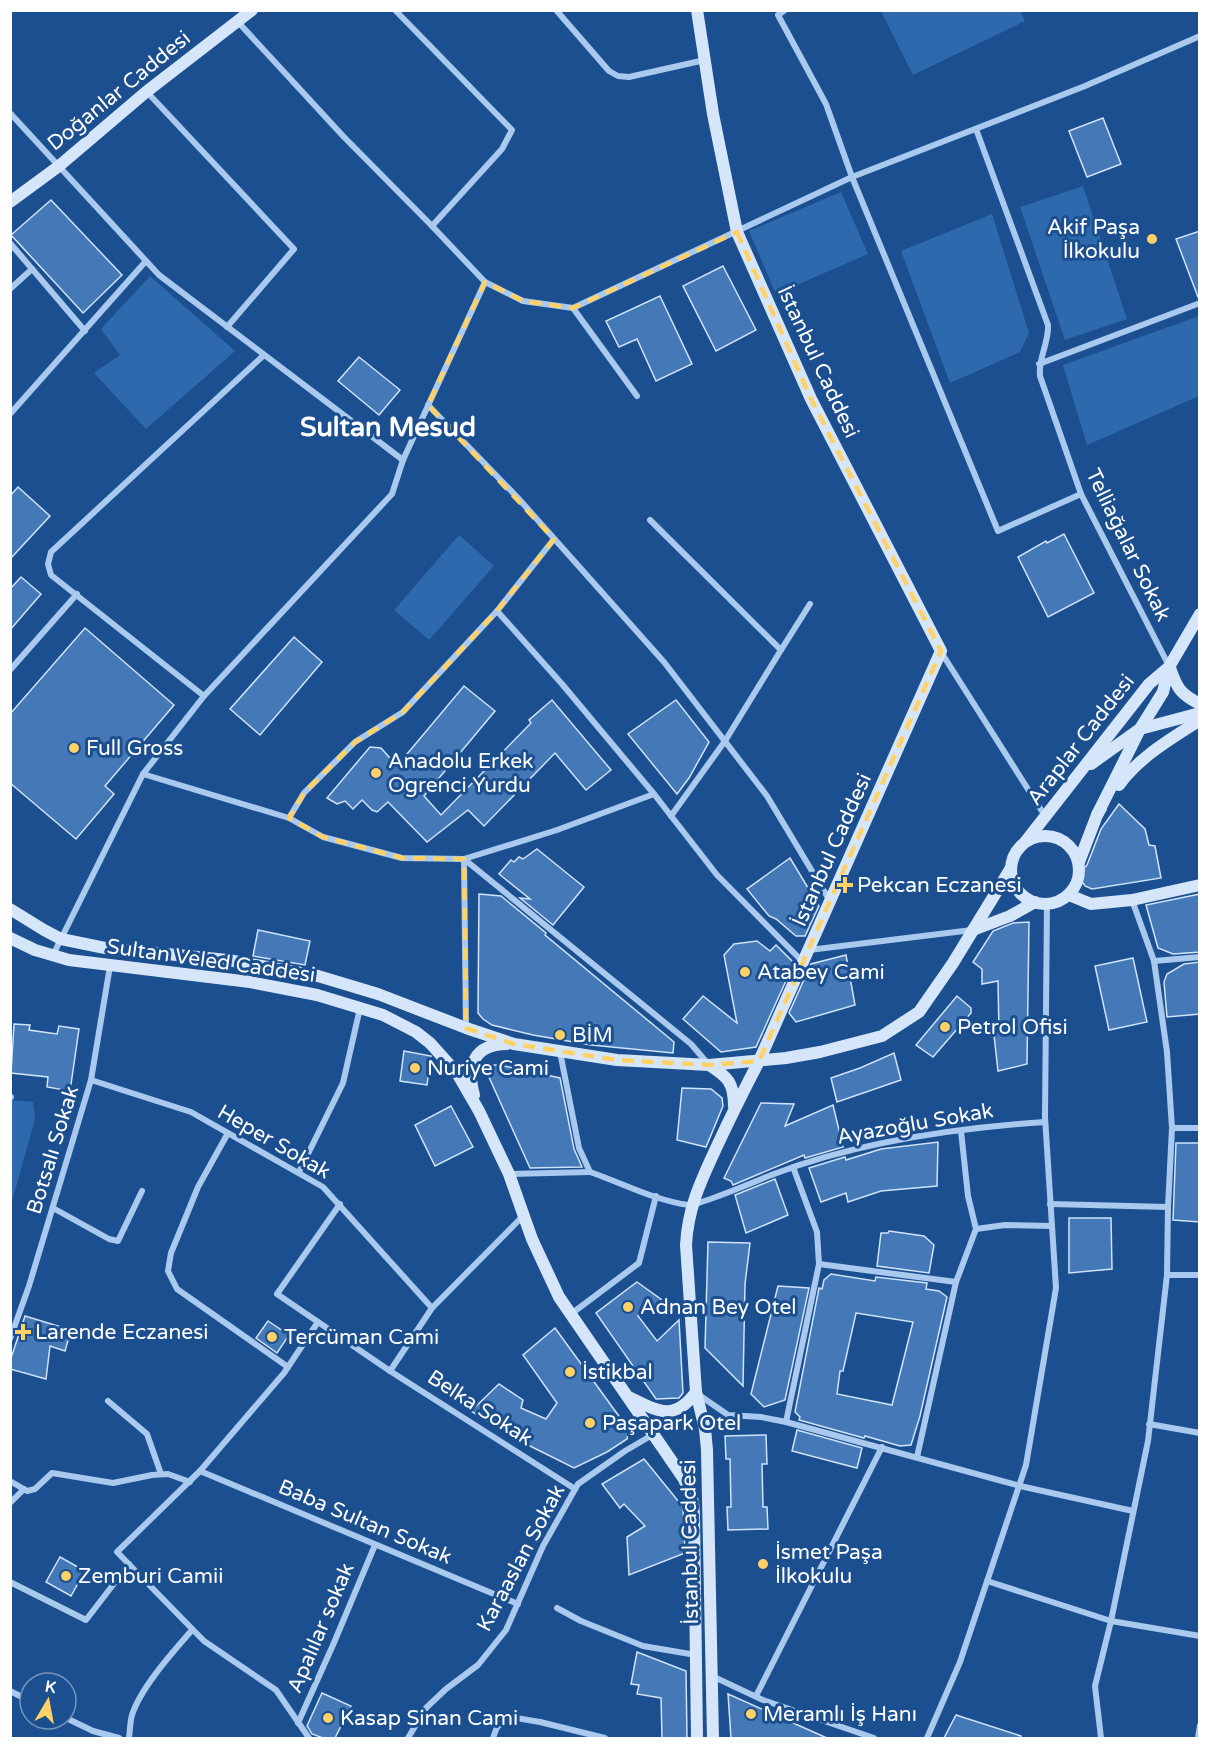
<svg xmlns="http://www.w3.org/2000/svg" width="1210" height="1749" font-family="'Varela Round',sans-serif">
  <rect width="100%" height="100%" fill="#1b4f8f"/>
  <g fill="#2e69ad">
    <polygon points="881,11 1020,11 1025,21 913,75"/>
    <polygon points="1083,186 1127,319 1065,340 1020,207"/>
    <polygon points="841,192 868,254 776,294 749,231"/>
    <polygon points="992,214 1029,333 1020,352 950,383 901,251"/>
    <polygon points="150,276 235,351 146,429 94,373 120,355 101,329"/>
    <polygon points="1199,316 1199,396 1087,445 1063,365"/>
    <polygon points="459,535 494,566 429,640 394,610"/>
    <polygon points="11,1100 33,1102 35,1119 11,1205"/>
  </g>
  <g fill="#4478b7" stroke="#cfe3fa" stroke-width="1.5" fill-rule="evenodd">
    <polygon points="1103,118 1121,164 1087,177 1069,131"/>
    <polygon points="51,200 122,275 83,313 11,235"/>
    <polygon points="1200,231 1200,297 1198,297 1176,239"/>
    <polygon points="723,266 756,330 716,351 683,286"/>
    <polygon points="660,296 692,364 656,381 637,339 619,347 606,321"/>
    <polygon points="359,357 400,390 379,415 338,381"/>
    <polygon points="18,487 50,516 10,559 10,496"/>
    <polygon points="1064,534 1094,593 1048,617 1018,557 1046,541 1047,543"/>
    <polygon points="21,577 41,594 10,630 10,589"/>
    <polygon points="85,628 174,705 105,786 114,794 76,839 10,783 10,714"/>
    <polygon points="294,637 322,662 260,735 230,709"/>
    <polygon points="464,686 495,711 424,796 441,815 531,723 529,720 552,700 611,770 586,790 555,753 484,826 468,810 427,842 388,802 377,812 372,810 362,800 353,809 345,801 337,804 327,798 370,747 381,748 397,766"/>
    <polygon points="676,700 709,742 689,778 677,794 628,734"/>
    <polygon points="1119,804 1145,829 1149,845 1155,846 1161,878 1092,889 1085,886 1081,880 1082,870 1087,865 1101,829"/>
    <polygon points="537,849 584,887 553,925 520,898 530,899 499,874 511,860 514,862 519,857 523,859"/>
    <polygon points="790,858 819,906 805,936 796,936 776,919 769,916 747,889"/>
    <polygon points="479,894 501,896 546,933 545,935 674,1042 673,1053 591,1045 533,1035 492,1025 483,1019 478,1013"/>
    <polygon points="1200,894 1200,952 1173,954 1158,948 1146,905"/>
    <polygon points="1029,922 1027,1064 998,1071 993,1026 999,1031 998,981 982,984 982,969 973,962 993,931 1013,923"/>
    <polygon points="258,930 310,941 305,965 253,956"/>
    <polygon points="757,941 770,951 776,945 794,963 756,1047 721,1052 683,1019 703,996 737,1023 724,955 734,944"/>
    <polygon points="846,955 855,1005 796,1022 789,1013 811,964"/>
    <polygon points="1133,958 1147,1022 1109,1030 1095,966"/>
    <polygon points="1200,962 1200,1014 1167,1017 1164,982 1167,974 1184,964"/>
    <polygon points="957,996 971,1008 971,1013 933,1057 916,1045"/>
    <polygon points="14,1024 30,1025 29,1030 57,1034 59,1026 79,1029 70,1091 47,1087 48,1077 11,1073"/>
    <polygon points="404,1051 431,1056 427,1085 400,1081"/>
    <polygon points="894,1053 901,1080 837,1102 831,1078 860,1068"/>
    <polygon points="488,1065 500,1065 560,1078 574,1149 582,1167 530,1168 488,1075"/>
    <polygon points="682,1088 711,1089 722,1098 723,1106 706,1147 677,1140"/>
    <polygon points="761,1103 794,1104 785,1126 833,1105 843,1147 805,1158 804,1155 733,1185 731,1181 724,1178"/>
    <polygon points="451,1106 473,1147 435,1166 415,1125"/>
    <polygon points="938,1142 937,1186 881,1191 848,1202 846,1193 821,1202 809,1168 845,1157 846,1160 881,1149"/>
    <polygon points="1176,1143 1200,1143 1200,1222 1173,1220"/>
    <polygon points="775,1179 788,1215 746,1233 735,1195"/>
    <polygon points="1069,1218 1111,1218 1112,1269 1069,1273"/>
    <polygon points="889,1231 924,1236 934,1245 929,1273 877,1266 881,1233 888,1233"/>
    <polygon points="708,1242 750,1243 745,1284 743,1386 705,1348"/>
    <path d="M 831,1274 L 875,1281 L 876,1277 L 927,1283 L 926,1289 L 939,1291 L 947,1297 L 920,1416 L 911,1445 L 900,1446 L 865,1436 L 864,1438 L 799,1420 L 800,1417 L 795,1412 L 819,1288 L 822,1289 L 824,1280 ZM 856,1313 L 913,1322 L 892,1405 L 837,1394 L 840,1371 L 843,1371 Z"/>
    <polygon points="637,1282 662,1300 638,1316 657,1341 679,1320 683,1393 679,1398 656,1399 596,1313"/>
    <polygon points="778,1286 809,1288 785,1400 764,1407 751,1394"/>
    <polygon points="25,1316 71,1330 65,1351 50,1346 46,1379 10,1369 10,1361"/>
    <polygon points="268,1321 289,1335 277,1353 256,1338"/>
    <polygon points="555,1328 629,1430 627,1439 607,1452 574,1468 528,1445 471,1411 499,1384 523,1400 521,1408 546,1419 557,1403 523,1355"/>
    <polygon points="797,1430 862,1448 857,1468 792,1451"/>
    <polygon points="766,1435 767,1464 762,1464 763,1507 767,1507 768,1529 728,1530 727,1507 731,1507 730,1459 726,1459 725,1436"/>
    <polygon points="644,1459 683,1507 685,1553 629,1575 627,1537 645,1526 624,1504 620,1508 602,1484"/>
    <polygon points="60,1557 85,1571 71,1596 46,1582"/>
    <polygon points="637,1652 686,1671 687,1738 662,1738 661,1698 637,1694 639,1685 631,1684"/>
    <polygon points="322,1693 351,1706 335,1738 323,1738 312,1734 307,1726"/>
    <polygon points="728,1694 827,1738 731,1738"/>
    <polygon points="956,1715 1021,1736 1021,1738 944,1738"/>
  </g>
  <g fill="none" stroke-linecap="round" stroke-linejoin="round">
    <g stroke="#a9c9ee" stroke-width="6">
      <polyline points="395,10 512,130 502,149 432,226 485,282"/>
      <polyline points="556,10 609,71 618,76 629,77 705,60"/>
      <polyline points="785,10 778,15 826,104 852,177 998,531 1081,494"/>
      <polyline points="238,22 343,136 432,226"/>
      <polyline points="147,92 294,249 227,327"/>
      <polyline points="10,113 159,275 403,460"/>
      <path d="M 976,129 L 1048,325 C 1049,343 1038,358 1040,376 L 1081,494 L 1169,666"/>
      <polyline points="10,243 85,331"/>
      <polyline points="10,289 32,269"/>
      <polyline points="573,308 637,396"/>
      <polyline points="1039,364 1200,303"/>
      <polyline points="428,405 518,498 664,662 767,796 830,901"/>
      <polyline points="10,414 146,261"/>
      <polyline points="650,520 781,650 725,741 671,816"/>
      <polyline points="497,611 562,684 654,794"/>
      <polyline points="781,650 810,604"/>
      <polyline points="941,652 1045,816"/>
      <polyline points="10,670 77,594"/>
      <polyline points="204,696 51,575 48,564 51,552 264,355"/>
      <polyline points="143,774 289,818 304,793 355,742 403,712 497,611 554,539"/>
      <polyline points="289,818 323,837 402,858 464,859 557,830 654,794 717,875 802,961"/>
      <polyline points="809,950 972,930"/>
      <polyline points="53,955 143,774 204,696 392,494 403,460 485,282 523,301 573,308 852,177 1085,86 1200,36"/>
      <polyline points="1154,961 1200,957"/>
      <polyline points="466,1028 464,859 691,1044 709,1065"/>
      <path d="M 560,1052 L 579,1148 L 590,1172 C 622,1183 656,1201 689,1205 C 698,1206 761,1179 774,1174 C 858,1142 956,1128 1045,1122"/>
      <polyline points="91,1080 191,1112 323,1187 432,1308"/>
      <polyline points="10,1097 11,1097"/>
      <polyline points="1172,1128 1200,1128"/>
      <polyline points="228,1133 198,1187 171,1253 168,1271 177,1289 288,1367"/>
      <polyline points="299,1172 343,1083 360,1008"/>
      <polyline points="510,1174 590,1172"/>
      <polyline points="340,1204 277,1294 390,1371 575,1489"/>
      <polyline points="1050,1204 1168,1207"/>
      <polyline points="53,1208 109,1239 118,1241 142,1191"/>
      <polyline points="976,1229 1005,1225 1052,1226"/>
      <polyline points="819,1264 956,1282"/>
      <polyline points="1167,1275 1200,1275"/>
      <polyline points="571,1314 639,1263 656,1196"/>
      <polyline points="10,1339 29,1286 91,1080 110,966"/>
      <polyline points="390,1371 432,1308 523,1216"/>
      <polyline points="699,1395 728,1415 761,1417 786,1422 1020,1486 1133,1511"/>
      <polyline points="108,1401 147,1434 161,1474"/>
      <polyline points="786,1422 819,1264 817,1232 793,1167"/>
      <polyline points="1149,1424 1200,1433"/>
      <polyline points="917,1457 956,1282 976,1229 968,1196 961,1131"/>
      <polyline points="200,1471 518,1604"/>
      <polyline points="10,1481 27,1491 35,1489 52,1473 113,1483 152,1475 168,1474 190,1482"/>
      <polyline points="10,1503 24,1489"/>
      <polyline points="987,1581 1111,1621 1200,1636"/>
      <polyline points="10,1582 86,1620 129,1564"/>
      <polyline points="557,1608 581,1621 643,1646 696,1655"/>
      <polyline points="712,1676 763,1700 874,1738"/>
      <polyline points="10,1691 30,1701"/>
      <polyline points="756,1696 882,1447"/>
      <polyline points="66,1718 93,1731 119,1738"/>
      <polyline points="298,1723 333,1645 375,1545"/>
      <path d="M 129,1738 C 130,1731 130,1722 132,1715 C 141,1687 173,1652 192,1630"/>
      <polyline points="309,1738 276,1690 204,1641 117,1552 200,1471 284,1373 318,1322"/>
      <polyline points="408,1738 426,1708 446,1689 478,1665 506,1630 543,1546 578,1484 625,1451 654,1434"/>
      <polyline points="493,1738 497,1727 510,1717 540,1722 605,1738"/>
      <polyline points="927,1738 960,1662 1026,1465 1056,1288 1045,1117 1047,904"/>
      <polyline points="1101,1738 1095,1686 1111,1621 1148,1441 1167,1275 1168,1207 1172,1128 1167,1052 1154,961 1132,900"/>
      <polyline points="1198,1738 1200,1725"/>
    </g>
    <g stroke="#d6e6fa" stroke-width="12">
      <path d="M 697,10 L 713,114 L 737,232 L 811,399 L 941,651 L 759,1061 C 745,1088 731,1116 718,1144 C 702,1179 688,1206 686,1245 L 696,1392 L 705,1429 L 707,1450 L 713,1738"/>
      <polyline points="10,202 59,166 146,92 252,10"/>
      <path d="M 1170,668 C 1177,688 1180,694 1200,704"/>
      <polyline points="1091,764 1140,729 1200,713"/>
      <path d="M 1119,785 C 1139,757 1171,739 1200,720"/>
      <polyline points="1097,815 1140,729 1163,692 1169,667 1200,614"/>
      <circle cx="1045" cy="870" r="34"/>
      <polyline points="1026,841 1149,684 1169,667"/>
      <polyline points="1079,862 1097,815 1101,808"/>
      <polyline points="1069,895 1091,904 1132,900 1200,885"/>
      <polyline points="10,909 44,930 61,939 105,948 228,960 318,976 378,994 466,1028 514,1044 617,1060 709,1065 786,1058 820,1052 882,1036 919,1012 953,963 1011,868"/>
      <polyline points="973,930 1010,916 1035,902"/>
      <polyline points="10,938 35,950 69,960 250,982 317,995 383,1015 416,1032 430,1043 457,1073 479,1111 509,1174 532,1239 559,1297 684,1479 693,1502 694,1515 697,1738"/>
      <path d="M 709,1065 C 728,1077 734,1083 734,1106"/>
      <path d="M 474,1095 C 466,1066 474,1044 507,1044"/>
      <path d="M 631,1398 C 659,1412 675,1421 696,1392"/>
    </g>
  </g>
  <path fill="none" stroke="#ffd166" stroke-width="4.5" stroke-dasharray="12 8" stroke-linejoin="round" d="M 737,232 L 811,399 L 941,651 L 759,1061 L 709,1065 L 617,1060 L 514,1044 L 466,1028 L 464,859 L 402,858 L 323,837 L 289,818 L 304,793 L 355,742 L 403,712 L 497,611 L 554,539 L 428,405 L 485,282 L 523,301 L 573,308 Z"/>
  <g fill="#ffd166" stroke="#1b4f8f" stroke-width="2">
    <circle cx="1152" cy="239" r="6"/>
    <circle cx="74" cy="748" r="6"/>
    <circle cx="376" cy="773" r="6"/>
    <path d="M842 876h6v6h6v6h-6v6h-6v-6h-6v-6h6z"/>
    <circle cx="745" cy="972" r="6"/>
    <circle cx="945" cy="1027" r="6"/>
    <circle cx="560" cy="1035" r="6"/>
    <circle cx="415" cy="1068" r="6"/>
    <circle cx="628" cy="1307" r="6"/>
    <path d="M20 1323h6v6h6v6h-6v6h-6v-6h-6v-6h6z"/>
    <circle cx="272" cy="1337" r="6"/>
    <circle cx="570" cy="1372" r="6"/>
    <circle cx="590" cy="1423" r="6"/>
    <circle cx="763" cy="1564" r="6"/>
    <circle cx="66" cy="1576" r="6"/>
    <circle cx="751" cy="1714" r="6"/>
    <circle cx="328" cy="1718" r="6"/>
  </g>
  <g text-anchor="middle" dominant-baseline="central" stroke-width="6" stroke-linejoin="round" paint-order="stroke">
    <g font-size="21" fill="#fff" stroke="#1b4f8f">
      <text transform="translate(119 91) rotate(-39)">Doğanlar Caddesi</text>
      <text transform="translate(818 362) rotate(65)">İstanbul Caddesi</text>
      <text transform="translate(1128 545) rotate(64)">Telliağalar Sokak</text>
      <text transform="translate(1081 740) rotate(-52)">Araplar Caddesi</text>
      <text transform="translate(832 850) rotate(-66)">İstanbul Caddesi</text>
      <text transform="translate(211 961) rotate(8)">Sultan Veled Caddesi</text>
      <text transform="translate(915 1124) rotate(-10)">Ayazoğlu Sokak</text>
      <text transform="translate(274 1142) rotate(30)">Heper Sokak</text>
      <text transform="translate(53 1150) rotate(-73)">Botsalı Sokak</text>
      <text transform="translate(480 1408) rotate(33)">Belka Sokak</text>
      <text transform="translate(365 1522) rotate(23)">Baba Sultan Sokak</text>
      <text transform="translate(690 1542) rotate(-91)">İstanbul Caddesi</text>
      <text transform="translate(521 1558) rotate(-62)">Karaaslan Sokak</text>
      <text transform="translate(321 1628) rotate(-67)">Apalılar sokak</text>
    </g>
    <g font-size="21" fill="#fff" stroke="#1b4f8f" text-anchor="start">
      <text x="1140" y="227" text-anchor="end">Akif Paşa<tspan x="1140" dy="24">İlkokulu</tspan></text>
      <text x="86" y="748">Full Gross</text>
      <text x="388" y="761">Anadolu Erkek<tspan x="388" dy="24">Ogrenci Yurdu</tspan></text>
      <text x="857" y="885">Pekcan Eczanesi</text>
      <text x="757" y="972">Atabey Cami</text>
      <text x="957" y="1027">Petrol Ofisi</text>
      <text x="572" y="1035">BİM</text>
      <text x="427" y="1068">Nuriye Cami</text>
      <text x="640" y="1307">Adnan Bey Otel</text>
      <text x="35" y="1332">Larende Eczanesi</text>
      <text x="284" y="1337">Tercüman Cami</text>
      <text x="582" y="1372">İstikbal</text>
      <text x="602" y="1423">Paşapark Otel</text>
      <text x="775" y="1552">İsmet Paşa<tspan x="775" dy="24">İlkokulu</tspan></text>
      <text x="78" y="1576">Zemburi Camii</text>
      <text x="763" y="1714">Meramlı İş Hanı</text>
      <text x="340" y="1718">Kasap Sinan Cami</text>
    </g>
    <g font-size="27" font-weight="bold" fill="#fff" stroke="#1b4f8f">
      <text x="388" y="427">Sultan Mesud</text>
    </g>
  </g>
  <rect width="1210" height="1749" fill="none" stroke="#ffffff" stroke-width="24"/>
  <g transform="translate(48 1701) rotate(10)"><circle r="28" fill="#1b4f8f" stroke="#7695bc" stroke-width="1.5"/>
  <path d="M0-4.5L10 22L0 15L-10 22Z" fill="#ffd166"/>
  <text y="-9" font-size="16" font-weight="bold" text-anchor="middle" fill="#ffffff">K</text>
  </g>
</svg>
